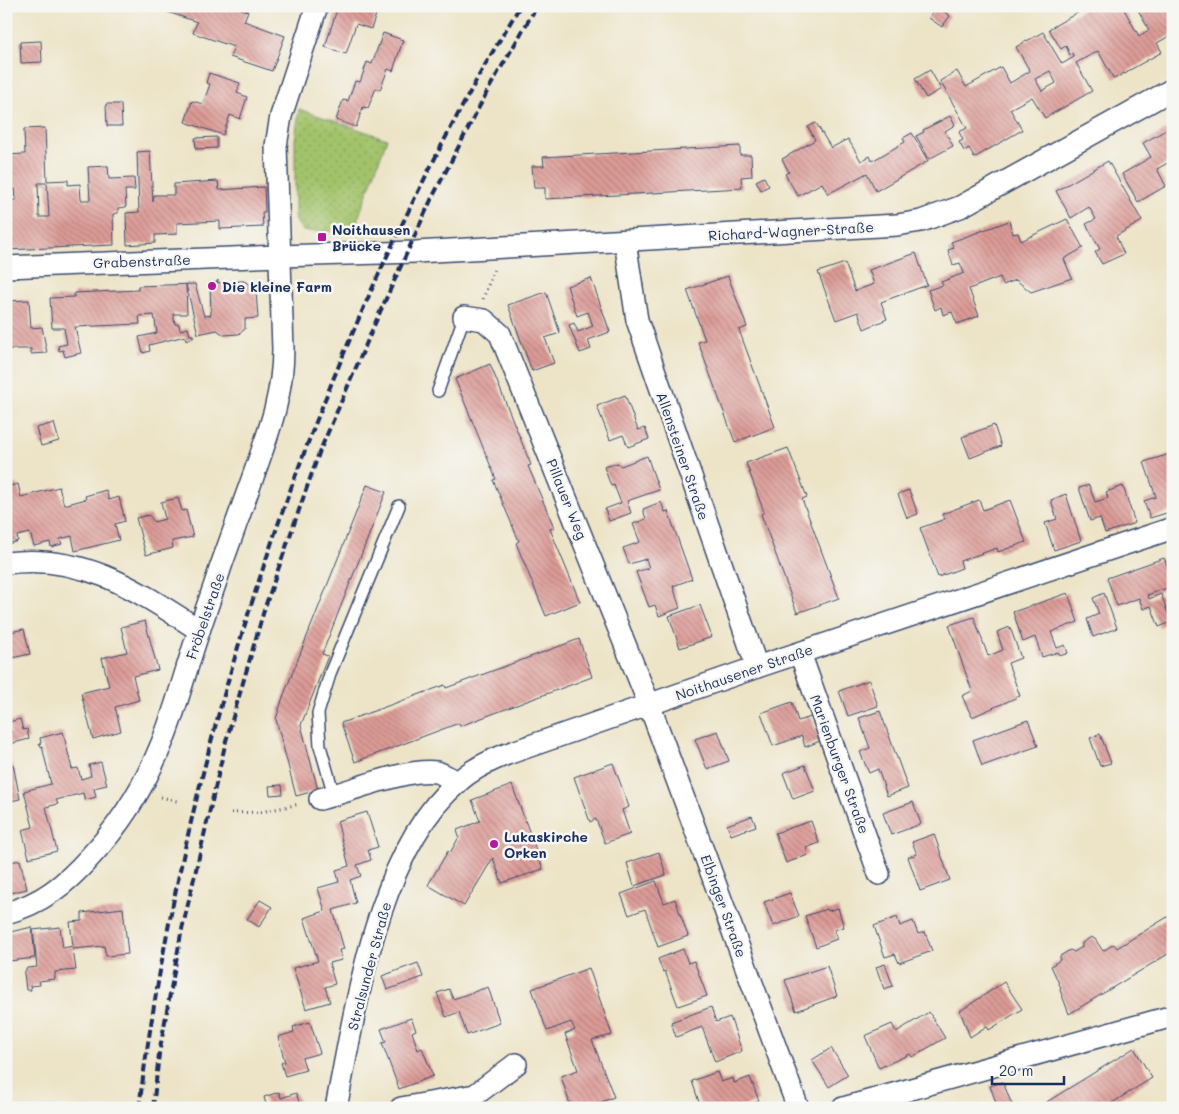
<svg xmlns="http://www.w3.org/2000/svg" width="1179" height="1114" font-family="Mali,sans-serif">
  <defs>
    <pattern id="park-dots" width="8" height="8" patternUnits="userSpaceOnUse" patternTransform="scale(1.25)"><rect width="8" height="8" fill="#a3c36b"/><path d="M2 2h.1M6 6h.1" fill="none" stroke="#849f5b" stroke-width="1.8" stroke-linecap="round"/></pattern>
    <pattern id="building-back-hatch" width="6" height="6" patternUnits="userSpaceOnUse" patternTransform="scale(1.25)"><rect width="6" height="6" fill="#dd9b96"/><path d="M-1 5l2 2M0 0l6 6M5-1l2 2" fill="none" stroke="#b27f7e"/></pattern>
  </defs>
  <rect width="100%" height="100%" fill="#f6f6f2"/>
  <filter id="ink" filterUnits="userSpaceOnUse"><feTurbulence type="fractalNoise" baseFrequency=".02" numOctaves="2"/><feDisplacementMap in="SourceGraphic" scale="10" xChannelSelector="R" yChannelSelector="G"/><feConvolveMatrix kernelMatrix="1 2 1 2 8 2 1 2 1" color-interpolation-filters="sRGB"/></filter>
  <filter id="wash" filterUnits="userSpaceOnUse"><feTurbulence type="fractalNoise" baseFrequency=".0096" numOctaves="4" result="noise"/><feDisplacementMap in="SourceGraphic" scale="20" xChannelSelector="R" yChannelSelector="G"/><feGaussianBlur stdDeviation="1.12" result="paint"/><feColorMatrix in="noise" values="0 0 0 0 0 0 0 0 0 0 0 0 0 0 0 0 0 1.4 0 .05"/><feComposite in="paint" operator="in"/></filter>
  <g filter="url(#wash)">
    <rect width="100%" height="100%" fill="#ede4c7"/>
    <polygon fill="url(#park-dots)" stroke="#5f7964" points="299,109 387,139 353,232 303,231 295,220 295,140"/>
    <g id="blocks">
      <g fill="url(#building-back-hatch)" fill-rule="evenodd">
        <polygon points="157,6 233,6 248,11 244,21 285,36 272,71 230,57 234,47 193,33 197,22 156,8"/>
        <polygon points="338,6 379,6 371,29 356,24 346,54 325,47"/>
        <polygon points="937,6 950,16 942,27 929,18"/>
        <path d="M 1089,6 L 1122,6 L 1139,36 L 1149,30 L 1136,6 L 1173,6 L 1173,34 L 1157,43 L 1162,52 L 1128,71 L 1128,72 L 1125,74 L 1124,73 L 1114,79 L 1098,51 L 1076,63 L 1092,91 L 1045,118 L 1032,97 L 1010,109 L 1022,130 L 974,158 L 969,148 L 964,151 L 959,142 L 963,140 L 959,132 L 967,128 L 940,81 L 957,71 L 966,87 L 1001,67 L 1010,83 L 1030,71 L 1016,47 L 1043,32 L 1062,64 L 1074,57 L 1072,53 L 1070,55 L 1066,46 L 1061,49 L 1049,29 ZM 1050,71 L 1056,83 L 1042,91 L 1035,79 Z"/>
        <polygon points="383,33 403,40 393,71 388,69 380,90 376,88 368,108 363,107 356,127 336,120 343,100 348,101 355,81 360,82 367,62 372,64"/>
        <polygon points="41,41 42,62 21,63 20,42"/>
        <polygon points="930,70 941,89 926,98 915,79"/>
        <polygon points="209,73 240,83 237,93 247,97 240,119 230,115 223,135 185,122 192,101 203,104 210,84 206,83"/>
        <polygon points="106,104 121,104 122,126 107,126"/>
        <polygon points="950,116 955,125 945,131 953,146 929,159 916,136 924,132 923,130"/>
        <polygon points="816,123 831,148 848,139 861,161 870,156 872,161 905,142 903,138 912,133 928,161 876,191 867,173 828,194 822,183 798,196 785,174 789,172 782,159 815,140 808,127"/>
        <polygon points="1173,126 1173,160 1157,169 1166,186 1138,202 1122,174 1151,157 1143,143"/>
        <path d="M 45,128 L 47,181 L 68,180 L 68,185 L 80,184 L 81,200 L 90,200 L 88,167 L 108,166 L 109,179 L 134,178 L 135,190 L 125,190 L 126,207 L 118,208 L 118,213 L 113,214 L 114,245 L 6,250 L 6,201 L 16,200 L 15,189 L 10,189 L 9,164 L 6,163 L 6,155 L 25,154 L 24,129 ZM 38,183 L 47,183 L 49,217 L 39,217 Z"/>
        <polygon points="217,137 217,148 196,149 195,138"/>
        <polygon points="740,146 740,155 751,155 752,176 741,177 742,188 545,199 545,188 534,188 532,166 544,166 543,157"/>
        <polygon points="150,151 153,202 154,195 174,195 174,184 218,181 219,190 264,187 265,212 262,212 263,227 220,229 220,221 177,223 177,234 155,235 155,243 127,245 126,213 139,212 137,152"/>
        <polygon points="1108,161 1142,221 1116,236 1124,254 1102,264 1095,252 1100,249 1086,224 1096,219 1089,207 1071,218 1056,191"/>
        <polygon points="764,177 769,186 761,190 756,181"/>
        <polygon points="1067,219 1083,248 1064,259 1072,278 1031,292 1016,280 1003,285 1000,277 969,289 979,316 957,324 952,312 943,315 941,307 935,310 928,290 943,285 941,282 964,273 960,263 953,265 948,250 954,248 951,242 1009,221 1013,234 1018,233 1021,241"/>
        <polygon points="916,253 927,285 881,302 887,319 864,329 858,312 836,320 818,272 845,263 855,291 874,284 869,270"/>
        <polygon points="728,276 747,327 739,330 775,427 735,442 698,342 705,340 687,290"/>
        <polygon points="591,278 610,332 588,340 591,349 580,353 569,325 574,323 578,332 593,326 588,312 577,316 567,286"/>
        <polygon points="218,280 218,283 243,281 252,285 256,291 258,318 245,319 245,329 239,334 224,335 217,330 198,334 186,284 187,314 173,314 175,324 179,324 180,330 188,328 190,335 193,335 193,338 186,340 185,336 149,345 150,351 143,353 139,337 157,333 154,315 139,316 140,324 75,327 81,353 65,357 63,350 59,351 58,346 67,344 64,328 52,328 50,298 74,297 74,293 138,290 138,286 195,284 204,316 211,315 210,283 216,283"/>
        <polygon points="546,292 560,333 545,338 554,363 532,371 508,305"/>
        <polygon points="29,300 31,328 42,327 47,353 31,354 31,349 6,349 6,301"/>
        <polygon points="490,364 531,465 528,466 554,527 550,529 580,602 546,616 516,543 519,541 493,480 496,479 455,379"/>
        <polygon points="625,395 638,430 645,428 649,439 628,447 623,435 610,440 597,406"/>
        <polygon points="54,423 59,441 41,446 36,428"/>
        <polygon points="994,425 1001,446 970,458 962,437"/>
        <polygon points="788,448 807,497 802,499 839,598 797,613 761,514 764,512 746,463"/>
        <polygon points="1173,453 1173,511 1150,518 1144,501 1156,497 1144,462"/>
        <polygon points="647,456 659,490 627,501 631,513 609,521 605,509 621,503 614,485 611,486 604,467 618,463 621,466"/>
        <polygon points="18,484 21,497 59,487 64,505 86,499 85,496 106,490 109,500 119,497 125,521 115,524 119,540 75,551 72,536 60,539 62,544 51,547 50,542 34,546 30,533 17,536 18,541 8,544 6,539 6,487"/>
        <polygon points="367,485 386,492 322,654 328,656 301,725 318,790 296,796 276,719 283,697"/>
        <polygon points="1089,485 1095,502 1108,498 1106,492 1123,486 1135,523 1105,533 1100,518 1090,521 1079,488"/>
        <polygon points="909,490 918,514 907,518 898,494"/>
        <polygon points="1066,494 1081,541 1054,550 1045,523 1057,519 1051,500"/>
        <polygon points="178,498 182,511 186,510 193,537 172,541 173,548 146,555 136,518 149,515 154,522 165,519 161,502"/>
        <polygon points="979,500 983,510 1010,500 1026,542 998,552 997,548 960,561 962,568 938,577 920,528 945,519 942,514"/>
        <polygon points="661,502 665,512 668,511 692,579 673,586 680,608 659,616 655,605 649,607 636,572 649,568 646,559 629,564 623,548 640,542 633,524 646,519 643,509"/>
        <polygon points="1164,558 1173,581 1173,586 1147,595 1149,599 1161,594 1171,622 1159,627 1151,606 1143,609 1139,598 1117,606 1107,578"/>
        <polygon points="1068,593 1078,622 1051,632 1057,648 1065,645 1068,653 1060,656 1058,652 1042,657 1035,637 1023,642 1013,612"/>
        <polygon points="1104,593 1117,628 1093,637 1087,619 1099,614 1093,598"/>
        <polygon points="700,605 712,637 680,648 669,616"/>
        <polygon points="974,617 988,656 1003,650 997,632 1010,627 1021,658 1008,663 1020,696 972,717 962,696 972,691 949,625"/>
        <polygon points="145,621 158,670 133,676 139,700 115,707 121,731 93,739 81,693 109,686 102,658 127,652 121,627"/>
        <polygon points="24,629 30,654 12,658 6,633"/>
        <polygon points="579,639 592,677 460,726 459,723 355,762 341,723 445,685 446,688"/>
        <polygon points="869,680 878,706 848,716 839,691"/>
        <polygon points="792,702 798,721 811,717 820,741 805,747 802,736 773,746 761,713"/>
        <polygon points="880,711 908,788 887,796 878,769 869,773 860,752 870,748 859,718"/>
        <polygon points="20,719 23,730 27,729 29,739 6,745 6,734 11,733 9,722"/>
        <polygon points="1028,720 1038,746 982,766 973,740"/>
        <polygon points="718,731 729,761 707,769 695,739"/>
        <polygon points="63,732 72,769 78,768 81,779 91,776 89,765 101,762 107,785 94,788 96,797 85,800 83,793 56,800 58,804 46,807 57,851 29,858 22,830 33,827 24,791 51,784 42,746 40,746 39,744 41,743 40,738"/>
        <polygon points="1100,734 1111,763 1100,766 1090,738"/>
        <polygon points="613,763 629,807 622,810 630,834 605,843 596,819 590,822 574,777"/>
        <polygon points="13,764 20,799 6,802 6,765"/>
        <polygon points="805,765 815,791 793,799 783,773"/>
        <polygon points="282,785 283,794 270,795 269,786"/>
        <polygon points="512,785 543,869 502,883 493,858 464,906 428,885 448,851 450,853 459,837 457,830 480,821 472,800"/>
        <polygon points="913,802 921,824 891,835 883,813"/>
        <polygon points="367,812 378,847 368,850 371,860 357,865 361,876 350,880 356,903 333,910 344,949 339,950 342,960 329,963 335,984 325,987 330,1002 306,1009 293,968 318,961 304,918 325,911 318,888 339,882 336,870 349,866 337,821"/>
        <polygon points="752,816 756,826 731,835 727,825"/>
        <polygon points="811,821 819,843 806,848 808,855 786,863 775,833"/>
        <polygon points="934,834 950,880 920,891 908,857 917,854 912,842"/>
        <polygon points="6,846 11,862 20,860 27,889 6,894"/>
        <polygon points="659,852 666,875 634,886 627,863"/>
        <polygon points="656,881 664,903 675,899 688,936 658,947 645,909 629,915 621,894"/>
        <polygon points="790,893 799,916 773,926 764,902"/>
        <polygon points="260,900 272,907 259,927 247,919"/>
        <polygon points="123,908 128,954 106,956 104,946 73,949 76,970 55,972 55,979 39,981 40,985 30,986 31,990 26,990 24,973 27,968 37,967 33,930 60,927 63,948 73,946 70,922 82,921 82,913"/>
        <polygon points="838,908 844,927 834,930 837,939 816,947 805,916 827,909 828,911"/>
        <polygon points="1169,916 1173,921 1173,951 1069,1014 1060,990 1061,988 1051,966 1060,960 1060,956 1070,950 1074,952 1082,947 1082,943 1091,937 1095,939 1103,951 1114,944 1117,948"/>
        <polygon points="897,917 900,926 913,921 918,934 925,932 932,951 899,963 895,954 885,957 874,926"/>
        <polygon points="32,927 35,958 9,961 6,933"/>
        <polygon points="683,949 688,963 694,961 707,996 678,1006 665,971 663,972 658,959"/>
        <polygon points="418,963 423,977 387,990 382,976"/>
        <polygon points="885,964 893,986 884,989 876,967"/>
        <polygon points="827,966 837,996 796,1011 785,980"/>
        <polygon points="589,968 612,1035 592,1040 614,1097 586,1108 571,1108 561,1076 578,1070 565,1034 575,1030 571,1022 547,1031 532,989"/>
        <polygon points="1004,982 1022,1009 989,1030 987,1026 970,1037 960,1011"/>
        <polygon points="488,987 500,1023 467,1035 459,1012 446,1017 437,993 449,989 453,999"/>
        <polygon points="711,1007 716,1022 730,1017 742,1051 715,1062 702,1027 676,1037 671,1022"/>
        <polygon points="929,1012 945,1038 912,1057 910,1054 879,1068 865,1036 892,1024 896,1032"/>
        <polygon points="411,1018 416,1030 412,1032 418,1050 422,1048 433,1076 399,1089 382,1043 386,1042 381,1029"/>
        <polygon points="310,1022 320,1053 302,1058 306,1070 285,1076 281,1063 285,1062 278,1037 294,1032 293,1027"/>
        <polygon points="831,1048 848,1075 829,1087 812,1060"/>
        <polygon points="1134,1048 1152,1078 1104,1108 1037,1108"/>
        <polygon points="717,1072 721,1082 733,1078 734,1083 750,1077 759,1101 740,1108 701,1108 692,1081"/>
        <polygon points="1003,1082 1012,1105 998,1108 990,1086"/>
        <polygon points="279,1092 281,1098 296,1093 301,1108 267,1108 264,1097"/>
      </g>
    </g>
  </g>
  <g filter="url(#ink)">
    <use href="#blocks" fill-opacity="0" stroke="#3a4a6e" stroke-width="1"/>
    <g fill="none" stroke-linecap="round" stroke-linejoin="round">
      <defs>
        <g id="service">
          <polyline points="438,391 464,317"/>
          <polyline points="334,795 320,746 318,713 331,671 399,506"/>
        </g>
        <g id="minor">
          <polyline points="625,241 637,320 757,667"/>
          <polyline points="6,267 279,256 416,252 897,225 921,221 960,207 1173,89"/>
          <polyline points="464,317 484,320 500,334 649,704 798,1108"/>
          <path d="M 6,563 C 84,553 137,590 199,630"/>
          <polyline points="800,653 879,874"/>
          <path d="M 320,799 C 351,791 407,768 436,772 C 443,773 451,779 457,783"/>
          <path d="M 6,913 C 41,904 66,884 90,857 C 121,824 145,785 162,743 C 177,706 186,668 199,631 C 206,609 214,588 221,566 C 232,536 243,505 254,474 C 269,431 283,395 283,349 L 276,146 L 281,116 L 317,6"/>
          <path d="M 336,1108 C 356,1008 377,851 458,782 C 472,769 489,761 507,754 L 757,667 L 1173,528"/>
          <polyline points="401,1108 475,1095 516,1064"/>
          <polyline points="843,1108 1173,1016"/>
        </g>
      </defs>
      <use href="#service" stroke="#3a4a6e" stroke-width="14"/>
      <use href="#minor" stroke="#3a4a6e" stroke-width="24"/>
      <g stroke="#3a4a6e" stroke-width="3" stroke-dasharray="1 4" stroke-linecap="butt">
        <polyline points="483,299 494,269"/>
        <polyline points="161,797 180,802"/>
        <polyline points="231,813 261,812 300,804"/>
      </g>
      <use href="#service" stroke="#fff" stroke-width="11"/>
      <use href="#minor" stroke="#fff" stroke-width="21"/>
      <g stroke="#1b2f5e" stroke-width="4" stroke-dasharray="8 4" stroke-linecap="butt">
        <path d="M 139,1108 C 184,754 303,394 475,83 C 489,57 505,32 520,6"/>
        <polyline points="153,1108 159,1054 181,934 226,741 265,607 319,453 380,312 431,200 488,90 537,6"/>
      </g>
    </g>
  </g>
  <g fill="#b5179e" stroke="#f6f6f2" stroke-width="2">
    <rect x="317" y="232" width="10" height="10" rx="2.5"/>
    <circle cx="212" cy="286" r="5"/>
    <circle cx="494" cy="844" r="5"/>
  </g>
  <g text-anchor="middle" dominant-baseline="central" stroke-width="5" stroke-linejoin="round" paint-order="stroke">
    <g font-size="14" font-weight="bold" fill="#1b2f5e" stroke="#f6f6f2" text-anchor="start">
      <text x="332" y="229">Noithausen<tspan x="332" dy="16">Brücke</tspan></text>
      <text x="222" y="286">Die kleine Farm</text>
      <text x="504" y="836">Lukaskirche<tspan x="504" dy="16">Orken</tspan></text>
    </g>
    <g font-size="14" fill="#1b2f5e" stroke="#f6f6f2">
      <text transform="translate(791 231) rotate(-3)">Richard-Wagner-Straße</text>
      <text transform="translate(142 261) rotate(-2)">Grabenstraße</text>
      <text transform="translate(683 456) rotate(71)">Allensteiner Straße</text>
      <text transform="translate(567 499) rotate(68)">Pillauer Weg</text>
      <text transform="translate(205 616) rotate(-71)">Fröbelstraße</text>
      <text transform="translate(744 672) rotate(-19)">Noithausener Straße</text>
      <text transform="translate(840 764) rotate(70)">Marienburger Straße</text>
      <text transform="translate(724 906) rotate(70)">Elbinger Straße</text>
      <text transform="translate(369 966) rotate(-75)">Stralsunder Straße</text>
    </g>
  </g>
  <rect width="1179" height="1114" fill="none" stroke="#f6f6f2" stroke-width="25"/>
  <path d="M992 1076v8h72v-8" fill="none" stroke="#1b2f5e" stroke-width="2.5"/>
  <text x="999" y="1076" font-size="15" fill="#1b2f5e" stroke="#f6f6f2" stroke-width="4" paint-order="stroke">20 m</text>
</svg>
